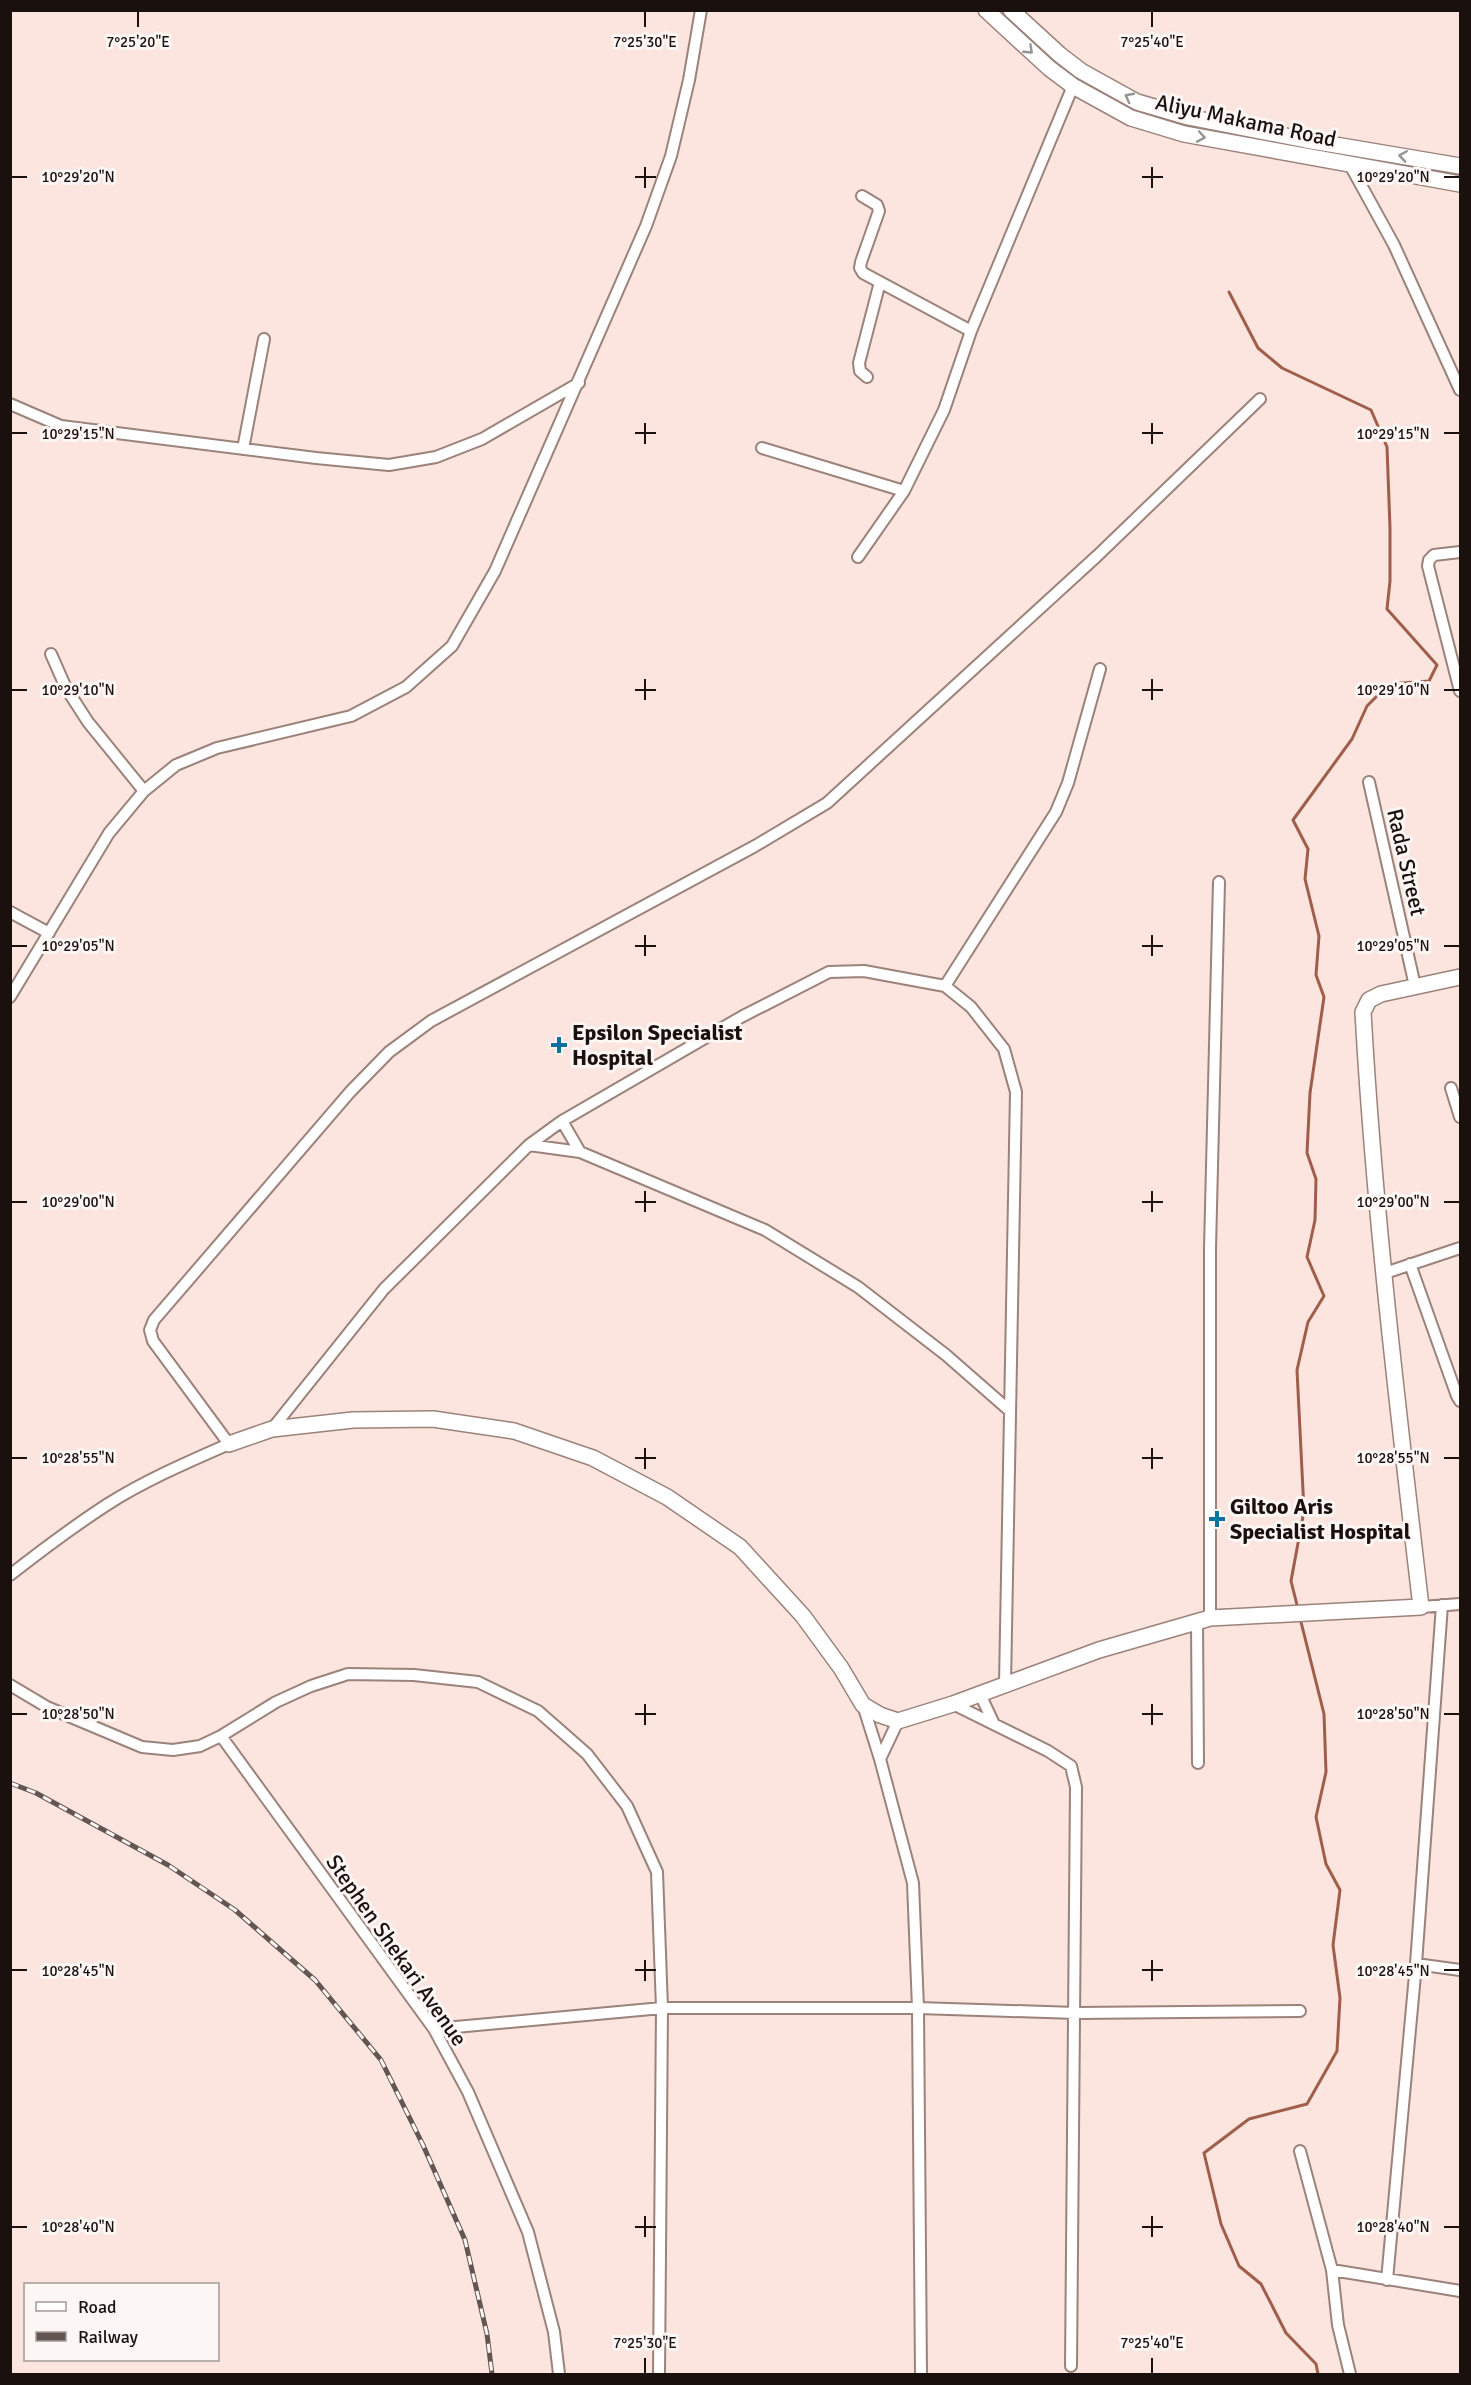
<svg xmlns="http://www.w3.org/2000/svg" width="1471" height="2385" font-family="Signika,sans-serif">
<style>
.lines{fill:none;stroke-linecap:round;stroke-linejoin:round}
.stream{stroke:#a05e4a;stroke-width:3}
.street-casing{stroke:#9b827a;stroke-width:14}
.secondary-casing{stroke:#9b827a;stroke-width:18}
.street{stroke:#fff;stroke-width:10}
.secondary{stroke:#fff;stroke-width:15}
.rail-casing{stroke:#635652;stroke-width:5}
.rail{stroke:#fcf6f4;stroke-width:3;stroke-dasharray:9;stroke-linecap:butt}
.oneway{stroke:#989493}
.ticks{fill:none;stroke:#1a110e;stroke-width:2}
.poi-dot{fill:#0c739f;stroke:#fcf6f4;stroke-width:2}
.labels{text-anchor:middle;stroke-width:6;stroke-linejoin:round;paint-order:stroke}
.street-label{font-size:22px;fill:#1a110e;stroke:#fcf6f4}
.poi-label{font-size:22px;font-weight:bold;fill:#1a110e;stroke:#fcf6f4;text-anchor:start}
.ticks-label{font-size:15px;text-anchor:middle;fill:#1a110e;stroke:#fcf6f4;stroke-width:6;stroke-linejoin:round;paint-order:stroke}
</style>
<rect width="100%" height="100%" fill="#fbe5de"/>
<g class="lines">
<!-- stream -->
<path class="stream" d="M1229,292l29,56 24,20 89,42 16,37 3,81v53l-3,28 50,56 -8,16 -40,3 -22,22 -15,33 -59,81 15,29 -3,30 14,57 -3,39 8,22 -14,96 -3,60 9,26 -1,41 -8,37 17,39 -16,26 -11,48 7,141 -13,70 7,28
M1300,1618l24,96 2,58 -10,45 10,47 14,26 -7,55 7,53 -3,53 -30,53 -58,15 -45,34 17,71 18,42 22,18 25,49 30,31 2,10"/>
<!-- street casing -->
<g class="street-casing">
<path id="street" d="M1350,165l44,80 66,145
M862,196l15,9 2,6 -18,51 -1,6 3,5 108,58
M867,377l-7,-6 -1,-8 21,-81
M10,404l51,22 255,32 73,7 47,-8 46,-18 97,-56
M762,448l142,43
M243,449l21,-110
M1460,552l-26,3 -5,5 -1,6 32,125
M858,557l46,-66 40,-81 27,-79 102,-245
M51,654l15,34 22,34 56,69
M1369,782l46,204
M10,912l39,21
M945,986l111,-174 12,-29 32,-114
M10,997l99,-164 35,-42 32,-26 41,-17 134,-32 55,-29 46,-41 43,-75 151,-345 25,-70 18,-76 12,-70
M1451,1088l9,29
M562,1121l18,31
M529,1145l51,7 185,78 93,57 88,68 64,56
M1410,1264l47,132 3,5
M1382,1274l78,-26
M272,1429l112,-140 145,-144 33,-24 181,-105 86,-44 35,-1 81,15 26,21 33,42 12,43 -11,592
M10,1575c32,-25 64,-49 98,-71 38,-24 80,-42 121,-60l-76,-103 -3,-11 4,-10 196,-228 39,-40 42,-31 324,-175 72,-43 270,-247 163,-157
M1421,1607l39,-3
M1210,1618v-370l9,-366
M1197,1622l1,141
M10,1685l37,22 95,40 31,3 27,-4 21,-10 55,-34 35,-16 37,-12 66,1 64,7 60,29 49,43 40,52 30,66 5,136 -3,366
M980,1694l14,30
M953,1704l95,47 23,15 5,21 -5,579
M863,1705l17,54 33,124 5,125 3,366
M221,1736l213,293 34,63 60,140 26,100 5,42
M880,1759l18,-38
M1416,1964l44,6
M434,2029l228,-21h256l158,5 224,-2
M1300,2151l32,119 6,55 12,49
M1332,2270l128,21
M1387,2280l29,-316 26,-359"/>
</g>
<!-- secondary casing -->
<g class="secondary-casing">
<path id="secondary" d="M986,10l63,58 24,18 58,32 53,16 276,50
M1011,10l48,44 22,17 56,31 51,15 118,23 154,26
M229,1444l43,-15 81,-9 80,-1 81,12 79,27 74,39 73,50 63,69 38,52 22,37 17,10 18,6 55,-17 146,-54 111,-32 211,-11c-23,-198 -47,-396 -58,-595l6,-12 12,-6 79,-17"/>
</g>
<!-- street -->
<use href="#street" class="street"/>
<!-- secondary -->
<use href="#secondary" class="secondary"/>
<!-- rail casing -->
<g class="rail-casing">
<path id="rail" d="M10,1783l26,10 132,72 67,45 80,70 66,80 42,85 42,95 22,94 5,40"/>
</g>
<!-- rail -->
<use href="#rail" class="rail"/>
</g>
<!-- one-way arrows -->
<defs><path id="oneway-chevron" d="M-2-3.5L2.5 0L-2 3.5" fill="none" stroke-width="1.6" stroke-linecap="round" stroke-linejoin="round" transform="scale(1.5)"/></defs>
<g class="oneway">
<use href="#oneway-chevron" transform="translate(1029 50) rotate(43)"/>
<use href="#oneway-chevron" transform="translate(1129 97) rotate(-152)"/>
<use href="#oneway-chevron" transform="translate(1201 137) rotate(10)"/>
<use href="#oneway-chevron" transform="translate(1403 156) rotate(-171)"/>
</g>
<!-- ticks -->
<path class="ticks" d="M138,12v15M645,12v15M1152,12v15M645,167v21M1152,167v21M12,177h15M635,177h21M1142,177h21M1444,177h15M645,423v21M1152,423v21M12,433h15M635,433h21M1142,433h21M1444,433h15M645,679v21M1152,679v21M12,690h15M635,690h21M1142,690h21M1444,690h15M645,935v21M1152,935v21M12,946h15M635,946h21M1142,946h21M1444,946h15M645,1191v21M1152,1191v21M12,1202h15M635,1202h21M1142,1202h21M1444,1202h15M645,1448v21M1152,1448v21M12,1458h15M635,1458h21M1142,1458h21M1444,1458h15M645,1704v21M1152,1704v21M12,1714h15M635,1714h21M1142,1714h21M1444,1714h15M645,1960v21M1152,1960v21M12,1970h15M635,1970h21M1142,1970h21M1444,1970h15M645,2216v21M1152,2216v21M12,2227h15M635,2227h21M1142,2227h21M1444,2227h15M645,2358v15M1152,2358v15"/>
<!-- markers -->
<g class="poi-dot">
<path d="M556 1036h6v6h6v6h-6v6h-6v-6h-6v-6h6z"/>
<path d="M1214 1510h6v6h6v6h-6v6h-6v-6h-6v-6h6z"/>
</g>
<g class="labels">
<!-- street labels -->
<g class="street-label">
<text transform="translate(1246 120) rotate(12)" y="8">Aliyu Makama Road</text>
<text transform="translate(1407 862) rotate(77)" y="8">Rada Street</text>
<text transform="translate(397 1950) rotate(55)" y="8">Stephen Shekari Avenue</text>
</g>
<!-- poi labels -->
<g class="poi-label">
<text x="572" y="1040">Epsilon Specialist<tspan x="572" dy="25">Hospital</tspan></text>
<text x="1230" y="1514">Giltoo Aris<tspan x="1230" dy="25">Specialist Hospital</tspan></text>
</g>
</g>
<g class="ticks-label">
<text x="138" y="47">7°25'20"E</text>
<text x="645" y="47">7°25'30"E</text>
<text x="1152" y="47">7°25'40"E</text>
<text x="78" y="182">10°29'20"N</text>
<text x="1393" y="182">10°29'20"N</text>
<text x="78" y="439">10°29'15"N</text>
<text x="1393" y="439">10°29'15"N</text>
<text x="78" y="695">10°29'10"N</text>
<text x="1393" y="695">10°29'10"N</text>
<text x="78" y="951">10°29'05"N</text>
<text x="1393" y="951">10°29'05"N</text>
<text x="78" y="1207">10°29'00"N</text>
<text x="1393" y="1207">10°29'00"N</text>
<text x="78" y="1463">10°28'55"N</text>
<text x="1393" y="1463">10°28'55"N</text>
<text x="78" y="1719">10°28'50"N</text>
<text x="1393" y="1719">10°28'50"N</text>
<text x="78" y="1976">10°28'45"N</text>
<text x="1393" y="1976">10°28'45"N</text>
<text x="78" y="2232">10°28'40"N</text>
<text x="1393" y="2232">10°28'40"N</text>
<text x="645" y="2348">7°25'30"E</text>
<text x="1152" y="2348">7°25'40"E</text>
</g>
<!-- border -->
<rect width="1471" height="2385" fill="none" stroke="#1a110e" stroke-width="24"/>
<!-- legend -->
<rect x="24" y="2283" width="195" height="78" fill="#fcf6f4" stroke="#a29a98" stroke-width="1.5"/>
<rect x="36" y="2302" width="30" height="9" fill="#ffffff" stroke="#a29a98" stroke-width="1.5"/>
<text x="78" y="2313" font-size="18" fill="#1a110e">Road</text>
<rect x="36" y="2332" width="30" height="9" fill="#635652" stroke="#a29a98" stroke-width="1.5"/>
<text x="78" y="2343" font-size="18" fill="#1a110e">Railway</text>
</svg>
